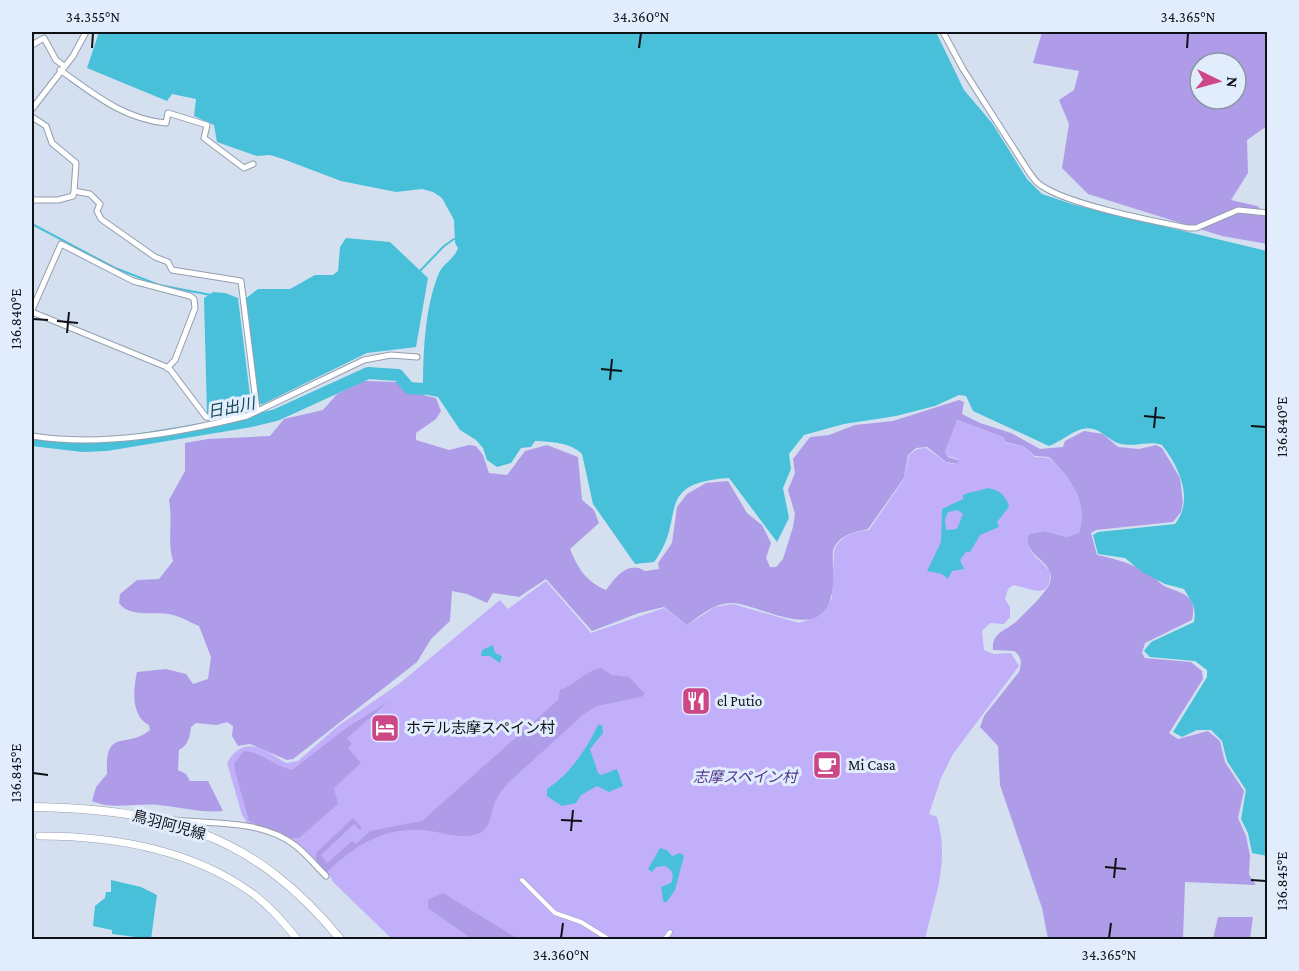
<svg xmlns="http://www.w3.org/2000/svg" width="1299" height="971" font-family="'Crimson Pro','Noto Sans JP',serif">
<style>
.green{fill:#c1affa}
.forest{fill:#af9ce9;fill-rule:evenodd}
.water{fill:#49c0d9;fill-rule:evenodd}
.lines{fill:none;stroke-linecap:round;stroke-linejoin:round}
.stream{stroke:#49c0d9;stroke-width:2}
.river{stroke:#49c0d9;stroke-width:12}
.pedestrian-casing{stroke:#949fae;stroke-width:5}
.minor-casing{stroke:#949fae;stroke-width:7}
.tertiary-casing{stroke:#949fae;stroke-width:8}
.secondary-casing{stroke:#949fae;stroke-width:9}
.pedestrian{stroke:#fff;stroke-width:4}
.minor{stroke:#fff;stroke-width:5}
.tertiary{stroke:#fff;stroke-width:7}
.secondary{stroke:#fff;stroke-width:8}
.ticks{fill:none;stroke:#0e1217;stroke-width:2}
.labels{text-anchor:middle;stroke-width:6;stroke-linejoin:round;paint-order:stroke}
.poi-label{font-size:15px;fill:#0e1217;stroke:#e1edfd;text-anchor:start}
.park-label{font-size:15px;font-style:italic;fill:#53368e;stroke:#e1edfd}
.street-label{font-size:15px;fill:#0e1217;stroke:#e1edfd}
.water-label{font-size:16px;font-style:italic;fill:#104550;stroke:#e1edfd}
.neatline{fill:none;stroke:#0e1217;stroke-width:2}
.ticks-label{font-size:15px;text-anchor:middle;fill:#0e1217}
</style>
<rect width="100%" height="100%" fill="#d4e0ef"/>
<!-- green -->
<path class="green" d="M956,420l47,17 2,6 18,3 12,11 14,1c21,21 40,42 30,75l-12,4 -23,-6 -15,3c-7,17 12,25 21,38 1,30 -20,16 -37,13l-5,4 -3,10 5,8v10l-6,7 -14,-1 -8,8 2,19 9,4 18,-1 8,13 -66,88 -12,24 -12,36 8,3c13,46 -2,78 -12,122h-533l-59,-57 -2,-5 -8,-5 -27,-30 -49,-19 -5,-8 -15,-52c17,-30 37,-13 59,0l12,-2 40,-35 62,-43 100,-83 8,9 38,-28 45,52 73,-25 23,17 28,-18 18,-3 66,19 22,-8 11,-17 2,-47c7,-17 19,-18 35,-21l35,-51 5,-24 8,-6 9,-1 21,15 11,1v-5l-10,-3 -3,-5z"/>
<!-- forest -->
<path class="forest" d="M1042,32h225v94l-20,14 1,33 -17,27 26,6 10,8v30l-45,-8 -134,-42 -26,-26 7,-44 -10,-24 15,-10 5,-19 -46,-8zM1200,63h36v36h-36z
M364,381l34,1 12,10 26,6 5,13 -5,8 -20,14v7l33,10 20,-5 7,1 7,9 6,18 18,2 18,-24 22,-6 31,12 4,43 12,10 5,13 -29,26c8,19 15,32 36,41 10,-13 22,-30 39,-19l14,-2 -1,-6 14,-20 5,-36 10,-13 19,-11 22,-2 19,32 15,12 9,18 -5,15 4,9h6l7,-8 10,-32 2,-13 -7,-24 7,-17 -2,-14 17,-22 19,-2 26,-10 38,-4 66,-21 5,2 -2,12 18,9 31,10 29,16 23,-2 2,-6 19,-10 19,3 15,13 21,2 17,-4 6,3 18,30 3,24 -2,10 -8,10 -77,8 -5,3 6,22c20,4 36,9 53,19 5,3 9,9 14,12 17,8 34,7 28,34l-47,23 -3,10 3,5 46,4 11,9 1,8 -34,54 9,6 30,-8 12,10 5,21 19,29 -6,27 8,18 4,19 -1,20 7,10 -71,-3 -2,57h-135l-6,-31 -42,-123 -2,-39 -18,-19 4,-11 35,-44c3,-10 3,-15 -5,-21l-21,-1c-2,-18 15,-20 25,-30 9,-9 25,-24 31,-35 11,-24 -30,-29 -20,-51l15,-3 23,6 12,-4c10,-33 -9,-54 -30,-76l-14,-1 -12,-10 -18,-4 -2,-5 -46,-17 -12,31 3,6 10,3v4l-12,-2 -19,-15 -11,1 -8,7 -4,23 -36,51c-15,4 -28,5 -35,21 -1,15 2,33 -2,47 -12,47 -71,7 -99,6 -18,0 -31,12 -45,22l-23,-18 -25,6 -47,18 -46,-52 -27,18 -26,-4 -6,10 -20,-9 -15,-3 -2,30 -19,18 -14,23 -124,97 -6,1 -37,-16 -12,2 -6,-10 1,-10 -6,-4 -10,3 -21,-2 -5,4c-1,10 -3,18 -12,23l-1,20 8,4 4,7h18l15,30c-23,2 -43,-4 -65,-6 -22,-2 -46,5 -66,-4l4,-14 11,-13c-2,-48 19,-24 43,-44l-1,-5c-18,-9 -16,-35 -12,-53l29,-3 20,5 7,10 15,-5 3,-22 -12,-31c-8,-3 -17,-9 -26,-11 -17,-5 -43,4 -54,-12l1,-9 17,-14 22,-1 14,-18c-6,-20 0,-40 -4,-61l16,-29v-28l23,-4 62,-3 14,-17 39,-9 14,-16z
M601,668l11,7 17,2 16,17 -4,3 -44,9 -13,8 -76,69c-5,6 -10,12 -13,19 -4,9 -4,23 -12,29 -17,11 -40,1 -59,-1 -40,-3 -69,15 -97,42l-11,-9v-10l37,-35 9,10 -2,2 -6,-6 -33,31 6,8 25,-22 4,3 14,-13 52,-10 136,-121 2,-10c15,-5 25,-19 41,-22z
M389,701l-42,37 5,6 -4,4 13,15 -27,25 4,16 -39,34h-12l-38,-17 -14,-50 -1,-8 10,-12c17,1 31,15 48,19l53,-41z
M443,893l75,46h-46l-44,-31v-8z
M1218,917h35l-3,22h-37z"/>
<!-- water -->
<path class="water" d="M99,32h837l28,58 28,33 35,56 15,15 33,11 192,46v605l-15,-3 -4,-20 -7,-14 5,-29 -19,-29 -5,-20 -11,-11h-14l-15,7 -9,-5 34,-55v-7l-12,-9 -45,-4 -6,-6 7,-9 43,-20c3,-14 -3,-21 -10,-33l-19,-5 -23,-12 -17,-14 -27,-4 -5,-19 5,-3 77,-8c19,-24 5,-56 -13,-79 -10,-5 -28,2 -41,-1 -14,-3 -21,-19 -39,-15 -11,3 -22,13 -33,17l-76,-35 -7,-15 -7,-1 -24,11 -39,10 -52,8 -40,11 -15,19 2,15 -8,19 6,30 -12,24 -48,-64c-78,5 -41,40 -75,84l-19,2 -42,-60 -11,-50c-12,-12 -31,-12 -47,-13l-4,6 -10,1 -10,15 -14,4 -10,-7 -4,-12 -7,-8 -16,-10 -22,-33 -15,-3c0,-38 1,-85 16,-121 4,-10 15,-13 19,-25l-3,-5 -1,-23 -12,-22 -9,-6 -11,-3 -26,3 -55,-11 -58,-22 -13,-4 -13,1 -40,-14 -3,-17 -20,-9 2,-17 -24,-5 -5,7 -80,-33z
M346,238l44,4 38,36 -12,69 -49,6 -104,51h-5l-13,-105 13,-10h32l25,-14h18l5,-4 2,-24z
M213,292l12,1 13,5 13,106 -4,5 -40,5 -3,-116z
M987,488c11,1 20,8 22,19l-12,15 2,5 -19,8 -10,17h-4l-6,8 4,9 -12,2 -4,8 -6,-5 -15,-3 14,-29 1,-33 21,-10v-4c8,-4 15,-3 24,-7zM957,510l6,4 -6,15 -11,1 -1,-10 3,-8z
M493,645l2,8 7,3 -2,7 -10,-7h-9l1,-6z
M598,725h4l1,8 -13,16 8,24 3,2 16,-6 6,17 -14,6 -12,-6 -16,9 -5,8 -14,3 -15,-10v-7c23,-15 39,-39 51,-64z
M660,848l7,2 5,6 8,-3 4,3 -9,34 -9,13 -3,-2 -2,-14 10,-4c4,-8 1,-14 -7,-17l-8,1 -4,5 -4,-3z
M111,880l30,7 16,8 -6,44 -39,-5v-4l-19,-4 2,-20 10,-8 1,-6h5z"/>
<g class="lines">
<!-- stream -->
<path class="stream" d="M32,224l83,44 44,17 52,10
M419,272l25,-26 10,-7"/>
<!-- river -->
<path class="river" d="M32,440l51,6 23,-1 145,-24 25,-6 92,-42 30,2 11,13 14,1"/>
<!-- pedestrian casing -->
<g class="pedestrian-casing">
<path id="pedestrian" d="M522,880l33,33 26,9 29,18
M664,940l6,-8"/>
</g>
<!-- minor casing -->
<g class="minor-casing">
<path id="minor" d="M943,32l20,37 64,100c5,7 8,13 15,17 28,19 111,35 146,42h8l42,-18 30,3
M32,45l12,-7 12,22 8,6
M60,70c34,24 63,49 106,53l2,-10 39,12 -3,13 40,30 9,-4
M32,109l41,-53 13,-24
M32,117l14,9 6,17 24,20 -2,28
M32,200h26l15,-4 1,-5 16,3 10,10 -3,7 4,8 54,38 13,5 4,8 69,11 16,129
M32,310l29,-66 72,37 57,15 4,3 1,9 -20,52 -8,8
M32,312l137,56 37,49 7,1 30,-5
M32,436c71,11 146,-3 215,-20l117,-56 27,-5 26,2
M165,819c43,6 96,-1 131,27 11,9 20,20 30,30"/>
</g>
<!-- tertiary casing -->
<g class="tertiary-casing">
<path id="tertiary" d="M39,836c73,0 150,13 210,55 19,13 35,32 49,49"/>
</g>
<!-- secondary casing -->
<g class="secondary-casing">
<path id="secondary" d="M32,807c133,2 222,26 309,133"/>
</g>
<!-- pedestrian -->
<use href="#pedestrian" class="pedestrian"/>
<!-- minor -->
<use href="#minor" class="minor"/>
<!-- tertiary -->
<use href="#tertiary" class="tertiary"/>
<!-- secondary -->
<use href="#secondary" class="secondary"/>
</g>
<!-- ticks -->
<path class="ticks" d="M92,48l1,-15M639,48l2,-15M1187,48l1,-15M33,319l15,1M57,321l21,2M67,333l2,-21M601,369l21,2M610,380l2,-21M1144,416l21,2M1251,426l15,1M1154,428l2,-21M33,773l15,2M561,820l21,1M571,831l2,-21M1105,867l21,2M1114,878l2,-20M1251,880l15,1M561,938l2,-15M1109,938l2,-15"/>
<!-- icons -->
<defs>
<g id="restaurant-square" transform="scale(1.5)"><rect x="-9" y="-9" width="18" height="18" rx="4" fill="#cd4685" stroke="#e1edfd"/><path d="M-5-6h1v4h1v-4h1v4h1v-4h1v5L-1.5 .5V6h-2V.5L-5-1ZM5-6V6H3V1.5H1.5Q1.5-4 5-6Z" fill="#fff"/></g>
<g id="hotel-square" transform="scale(1.5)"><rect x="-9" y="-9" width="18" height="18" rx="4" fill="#cd4685" stroke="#e1edfd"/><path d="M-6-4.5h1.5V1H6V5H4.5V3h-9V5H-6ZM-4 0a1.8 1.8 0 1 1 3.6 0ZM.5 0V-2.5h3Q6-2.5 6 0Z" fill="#fff"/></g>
<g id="cafe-square" transform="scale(1.5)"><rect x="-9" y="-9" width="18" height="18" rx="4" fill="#cd4685" stroke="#e1edfd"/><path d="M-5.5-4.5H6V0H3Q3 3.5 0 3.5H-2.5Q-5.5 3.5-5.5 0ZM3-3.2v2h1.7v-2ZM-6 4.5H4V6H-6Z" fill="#fff"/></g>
</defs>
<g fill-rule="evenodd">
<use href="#restaurant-square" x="696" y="701"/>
<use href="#hotel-square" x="385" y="728"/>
<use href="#cafe-square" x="827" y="765"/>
</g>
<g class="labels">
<!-- poi labels -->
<g class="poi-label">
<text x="717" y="706">el Putio</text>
<text x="406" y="733">ホテル志摩スペイン村</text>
<text x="848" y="770">Mi Casa</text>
</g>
<!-- park labels -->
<g class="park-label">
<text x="745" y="782">志摩スペイン村</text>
</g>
<!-- street labels -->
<g class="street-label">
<text transform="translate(169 825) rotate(15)" y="5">鳥羽阿児線</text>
</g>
<!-- water labels -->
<g class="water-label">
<text transform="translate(231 407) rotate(-11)" y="6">日出川</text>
</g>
</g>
<!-- border -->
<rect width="1299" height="971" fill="none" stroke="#e1edfd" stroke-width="66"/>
<!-- north arrow -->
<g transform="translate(1218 81) rotate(95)"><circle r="28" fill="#e1edfd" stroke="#8d95a1" stroke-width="1.5"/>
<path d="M0-4.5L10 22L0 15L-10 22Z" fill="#cd4685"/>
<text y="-9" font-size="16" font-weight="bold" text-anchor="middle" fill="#0e1217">N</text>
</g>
<rect x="33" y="33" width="1233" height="905" class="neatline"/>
<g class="ticks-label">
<text x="93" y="22">34.355°N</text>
<text x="641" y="22">34.360°N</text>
<text x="1188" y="22">34.365°N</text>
<text transform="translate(16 319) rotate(-90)" y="5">136.840°E</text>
<text transform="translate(1282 427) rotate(-90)" y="5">136.840°E</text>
<text transform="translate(16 773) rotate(-90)" y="5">136.845°E</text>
<text transform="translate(1282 881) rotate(-90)" y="5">136.845°E</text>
<text x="561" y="960">34.360°N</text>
<text x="1109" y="960">34.365°N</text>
</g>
</svg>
